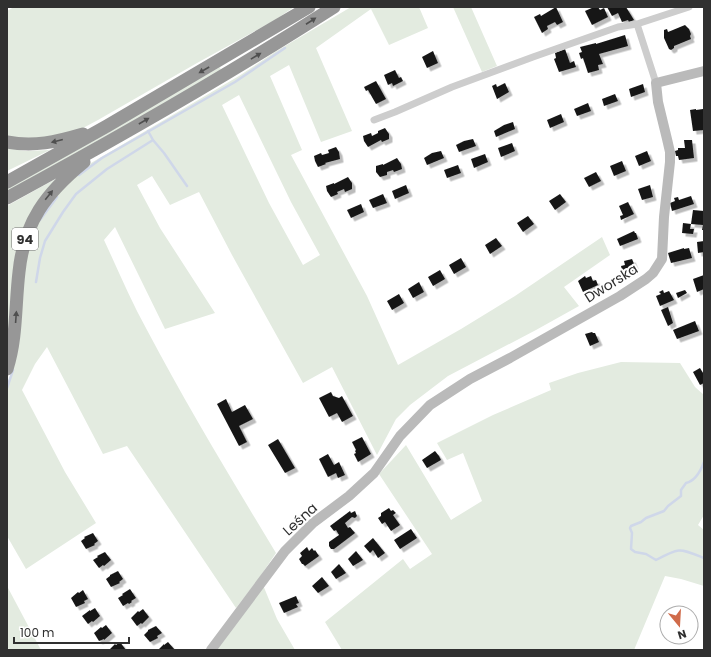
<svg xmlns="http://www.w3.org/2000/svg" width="711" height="657" font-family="Poppins,sans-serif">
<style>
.green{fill:#e3ebe0;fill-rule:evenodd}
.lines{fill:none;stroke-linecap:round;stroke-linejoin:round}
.stream{stroke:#cfd7e9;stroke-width:2.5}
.building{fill:#171717;filter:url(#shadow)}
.street{stroke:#cdcdcd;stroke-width:7}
.secondary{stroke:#bababa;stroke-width:10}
.highway{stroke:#979797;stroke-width:13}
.oneway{fill:#4f4f4f}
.labels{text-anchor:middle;stroke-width:4;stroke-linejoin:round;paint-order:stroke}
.shield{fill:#fff;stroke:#6e6e6e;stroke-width:1}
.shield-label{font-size:13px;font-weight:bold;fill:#303030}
.street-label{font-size:14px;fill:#303030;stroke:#fff}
</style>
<defs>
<filter id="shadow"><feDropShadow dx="3.5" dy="3.5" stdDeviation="0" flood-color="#0004"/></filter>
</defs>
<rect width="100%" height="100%" fill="#fff"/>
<!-- green -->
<path class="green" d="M14,7h280l-19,13 -78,43 -99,57 -15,8 -31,11 -45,-2v-126z
M351,7h68l9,21 -39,17 -18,-36 -55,39 36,83 -31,11 -32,-77 -19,11 32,74 -11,5 76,141 31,69 63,-36 54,-33 87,-59 8,18 -46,32 15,19 -43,24 -88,46 -38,29 -14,14 -19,36 -45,-88 -29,16 -71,-128 -33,-63 -29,13 -18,-29 -15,9 23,43 55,85 -50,16 -50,-102 -11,13c14,30 27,61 43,90 40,76 85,150 129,223l-19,28 -21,27 -109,-162 -24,8 -56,-107 -12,17 -13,26 43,82 31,51 -70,46 -19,-33v-151l7,-21 11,-103 16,-47 34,-39 16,-12 148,-87 36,-24zM239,95l52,107 29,53 -17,10 -34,-62 -47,-98z
M453,7h18l26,59 -15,6z
M220,67l1,4 -214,122v-5z
M7,148l19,3 24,-1 -43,21z
M59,177l-26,35 -26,140v-146z
M621,362l59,1 15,24 9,8v120l-6,10 6,5v56l-23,-7 -16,-3 -31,74h-292l-17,-28 78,-63 7,10 22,-15 -53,-80 27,-29 45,75 31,-19 -19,-48 -16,7 -10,-17 56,-28 58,-25 -2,-7 29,-10z
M263,585l14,34 18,31h-79z
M7,586l34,64h1h-33l-2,-4z"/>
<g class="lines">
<!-- stream -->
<path class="stream" d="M153,140l11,13 23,33
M79,175l23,-17 133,-76 50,-34
M40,220l17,-23
M36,282l4,-24 5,-17 18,-29 13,-18 31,-25 46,-29 -5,-9
M7,388l6,-18
M704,462c-3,8 -9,19 -18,21l-5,7v6l-13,10 -4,5 -18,7 -5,4 -10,4 -1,2 2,5 -1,16 4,3 11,2 10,6c24,-13 23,-12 48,-2"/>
</g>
<!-- building -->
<path class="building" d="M556,7l7,15 -6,3 -2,-3 -8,4 1,3 -6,4 -8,-16 6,-3 1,2z
M594,7h4l2,3 4,-2 4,9 -16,8 -7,-14z
M607,7h19l8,13 -5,2 -1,-2 -6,2 -4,-9 -6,3z
M685,25l4,4 2,5 -1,2 1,3 -17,7v2l-3,2 -2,-1 -5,-11v-8l3,-1 1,3z
M625,35l3,11 -29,8 4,10 -5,1 1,5 -11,3 -5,-15 -2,1 -2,-6 3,-1 -2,-5 16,-4v1z
M565,49l5,14 4,-2 2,6 -17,5 -5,-13 2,-1 -1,-5z
M433,51l5,12 -11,5 -5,-11z
M395,70l4,8 2,-1 2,4 -10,5 -1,-3 -4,2 -4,-10z
M376,81l10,18 -10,5 -8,-14 -2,1 -2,-4z
M505,83l4,9 -12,7 -5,-13 4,-2 1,3z
M643,84l2,8 -14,5 -2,-8z
M615,94l3,7 -14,5 -2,-7z
M588,103l3,8 -14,5 -3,-7z
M696,109v1l7,-1 1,21 -11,1 -3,-21z
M561,114l3,8 -14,6 -3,-8z
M513,122l2,7 -19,8 -2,-6 10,-6z
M385,128l4,6v5l-7,3 -1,-2 -13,7 -4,-6 -1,-5 8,-3 1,3 6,-3v-2z
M473,139l3,7 -17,6 -3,-7 8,-4z
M684,140h8l2,18 -15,2 -1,-4h-2l-1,-5 3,-1v-2h7z
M512,143l3,8 -14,6 -3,-9z
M336,147l3,5 1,7 -15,4 1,1 -8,3 -3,-6 -1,-5 7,-3 1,2 7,-2 -1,-3z
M441,151l3,7 -17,7 -3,-7 8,-5z
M647,151l4,10 -12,5 -4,-10z
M485,154l3,8 -14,6 -3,-9z
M397,158l4,6 1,5 -8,3 -1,-2 -6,2v3l-7,2 -4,-5v-6l7,-2v1z
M622,161l4,10 -12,5 -4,-10z
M458,165l3,8 -14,5 -3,-8z
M596,172l5,9 -12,6 -5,-9z
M348,177l4,6v6l-7,3 -1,-3 -7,3 1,2 -7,3 -4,-6 -1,-5 8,-3v1z
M406,185l3,8 -14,6 -3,-8z
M650,185l3,12 -11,3 -4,-11z
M383,194l4,9 -14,5 -4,-8z
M560,194l6,8 -11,8 -6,-9z
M691,196l3,8 -22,7 -2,-8 5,-2 -1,-3 4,-1 1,3z
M628,202l6,12 -13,6 -1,-4 3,-1 -4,-9z
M361,204l3,8 -13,6 -4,-8z
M693,210l11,1v19h-2l1,-5 -12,-1 -1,5h4l-1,5 -11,-1 1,-10 8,1z
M528,216l6,8 -11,8 -6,-9z
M634,231l1,2h1l2,6 -18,7 -3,-7z
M496,238l6,8 -12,8 -5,-9z
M704,241v11l-6,1 -1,-11z
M684,248v1l5,-1 3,10 -21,5 -3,-10z
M461,258l5,9 -12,7 -5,-9z
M632,259l3,7h-1l1,4 -12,4 -2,-8 4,-1 -1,-4z
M440,270l5,9 -12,7 -5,-9z
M704,275v14l-7,3 -4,-13z
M585,276l1,2 5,-2 2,5 3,-1 2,5 -15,7 -5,-11z
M419,282l5,10 -11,6 -5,-9z
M663,290l1,3 5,-2 5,9 -14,6 -4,-10 5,-2 -2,-2z
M685,290l2,3 -9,5 -2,-5z
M399,294l5,9 -12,7 -5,-9z
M668,307l5,16 -5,3 -7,-16z
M695,321l4,10 -22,8 -4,-9z
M592,332l1,1h2l4,9 -9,4 -5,-12z
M700,368l3,5 1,-1v11l-4,2 -7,-13z
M331,392l2,4 6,2 3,-2 11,20 -11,6 -5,-9 -8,4 -10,-19z
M226,399l6,13 13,-7 8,14 -14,7 8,16 -8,4 -22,-42z
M362,437l9,17 -13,8 -4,-8 2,-1 -1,-2 1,-1 -4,-8z
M278,439l17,29 -10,5 -17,-28z
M435,451l4,5 2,4 -14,8 -5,-8z
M328,454l6,11 5,-3 6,13 -7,3 -2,-5 -8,4 -9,-18z
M389,508l2,3 2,-1 3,3 -3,2 7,10 -9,6 -6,-9 -3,2 -4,-6 3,-2v-3z
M350,511l1,2 4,-2 2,5 -2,2 -3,-1 -7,6 3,5 2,-1 5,6 -21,16h-3l-2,-3v-4l10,-7 -3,-5 -2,1 -4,-5z
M411,529l6,9 -17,11 -6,-9z
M93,533l5,8 -4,3 1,1 -9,4 -5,-8 4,-3 -1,-1z
M373,538l12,15 -7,5 -5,-8 -3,3 -6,-7z
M307,547l2,4 3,-3 2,3 1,-1 4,6 -14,10 -2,-2h-1l-3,-5 3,-3 -2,-3z
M356,551l7,9 -10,6 -5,-7z
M105,552l6,8 -7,6 -1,-1 -4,3 -6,-8 5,-3 -1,-1z
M339,564l7,9 -10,6 -5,-7z
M118,571l5,8 -4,3 1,1 -9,4 -5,-8 4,-3v-1z
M322,577l7,9 -11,7 -6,-7z
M130,589l6,9 -5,3 1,1 -3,2 -1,-1 -5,3 -5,-8 5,-3 -1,-1z
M83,590l5,9 -4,2 1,2 -9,4 -5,-9 7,-6 1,1z
M296,596l3,7 -3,1 2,3 -14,6 -5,-10z
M95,608l5,8 -7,6 -1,-1 -4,3 -6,-8 8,-6v1z
M143,609l6,8 -7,7 -1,-1 -4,3 -6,-8 7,-7 1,1z
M106,625l6,8 -8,7v-1l-5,2 -5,-8 7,-6 1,1z
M156,626l6,7 -5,3 1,2 -8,4 -6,-7 4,-4v-1z
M120,642l6,8h-17l6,-6 1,1z
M168,642l7,8h-17l6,-6v1z"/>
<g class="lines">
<!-- street -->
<path class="street" d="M637,24l19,59
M374,120l21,-8 57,-25 81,-30 85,-30 19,-3 52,-17"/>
<!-- secondary -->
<path class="secondary" d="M211,650l74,-99 28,-28 36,-27 25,-23 26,-37 30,-31 40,-26 40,-21 110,-62 26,-17 7,-6 9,-14 2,-42 6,-55v-10l-3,-13 -9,-37 -2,-19 48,-12"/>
<!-- highway -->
<path class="highway" d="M7,142c27,5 49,0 76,-8
M7,182l100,-56 202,-119
M7,198c111,-60 221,-123 327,-191
M7,369c10,-31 8,-64 12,-97 5,-50 27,-79 65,-110"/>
</g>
<!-- one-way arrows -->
<defs><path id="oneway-solid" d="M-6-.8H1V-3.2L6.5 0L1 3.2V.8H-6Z"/></defs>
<g class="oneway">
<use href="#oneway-solid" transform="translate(311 21) rotate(-33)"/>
<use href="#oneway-solid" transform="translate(256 56) rotate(-31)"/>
<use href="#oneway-solid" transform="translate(204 70) rotate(150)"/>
<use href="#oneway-solid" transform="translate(144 121) rotate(-30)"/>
<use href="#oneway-solid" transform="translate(57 141) rotate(166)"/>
<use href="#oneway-solid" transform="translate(49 195) rotate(-51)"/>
<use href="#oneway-solid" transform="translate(16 317) rotate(-86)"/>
</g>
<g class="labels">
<!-- shield labels -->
<rect class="shield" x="12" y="228" width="26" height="22" rx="3"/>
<g class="shield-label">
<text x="25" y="244">94</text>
</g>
<!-- street labels -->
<g class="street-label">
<text transform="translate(611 283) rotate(-32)" y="5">Dworska</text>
<text transform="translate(300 519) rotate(-42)" y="5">Leśna</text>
</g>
</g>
<!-- border -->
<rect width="711" height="657" fill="none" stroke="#303030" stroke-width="16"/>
<!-- north arrow -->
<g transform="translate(679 625) rotate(162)"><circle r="19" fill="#ffffff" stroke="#acacac"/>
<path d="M0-3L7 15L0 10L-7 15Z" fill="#d06b4a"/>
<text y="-6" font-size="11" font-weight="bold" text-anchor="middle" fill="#303030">N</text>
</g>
<!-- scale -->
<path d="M14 637v6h115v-6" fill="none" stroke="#303030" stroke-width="2"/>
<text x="20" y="637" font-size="12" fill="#303030" stroke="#ffffff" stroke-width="3" paint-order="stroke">100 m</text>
</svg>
